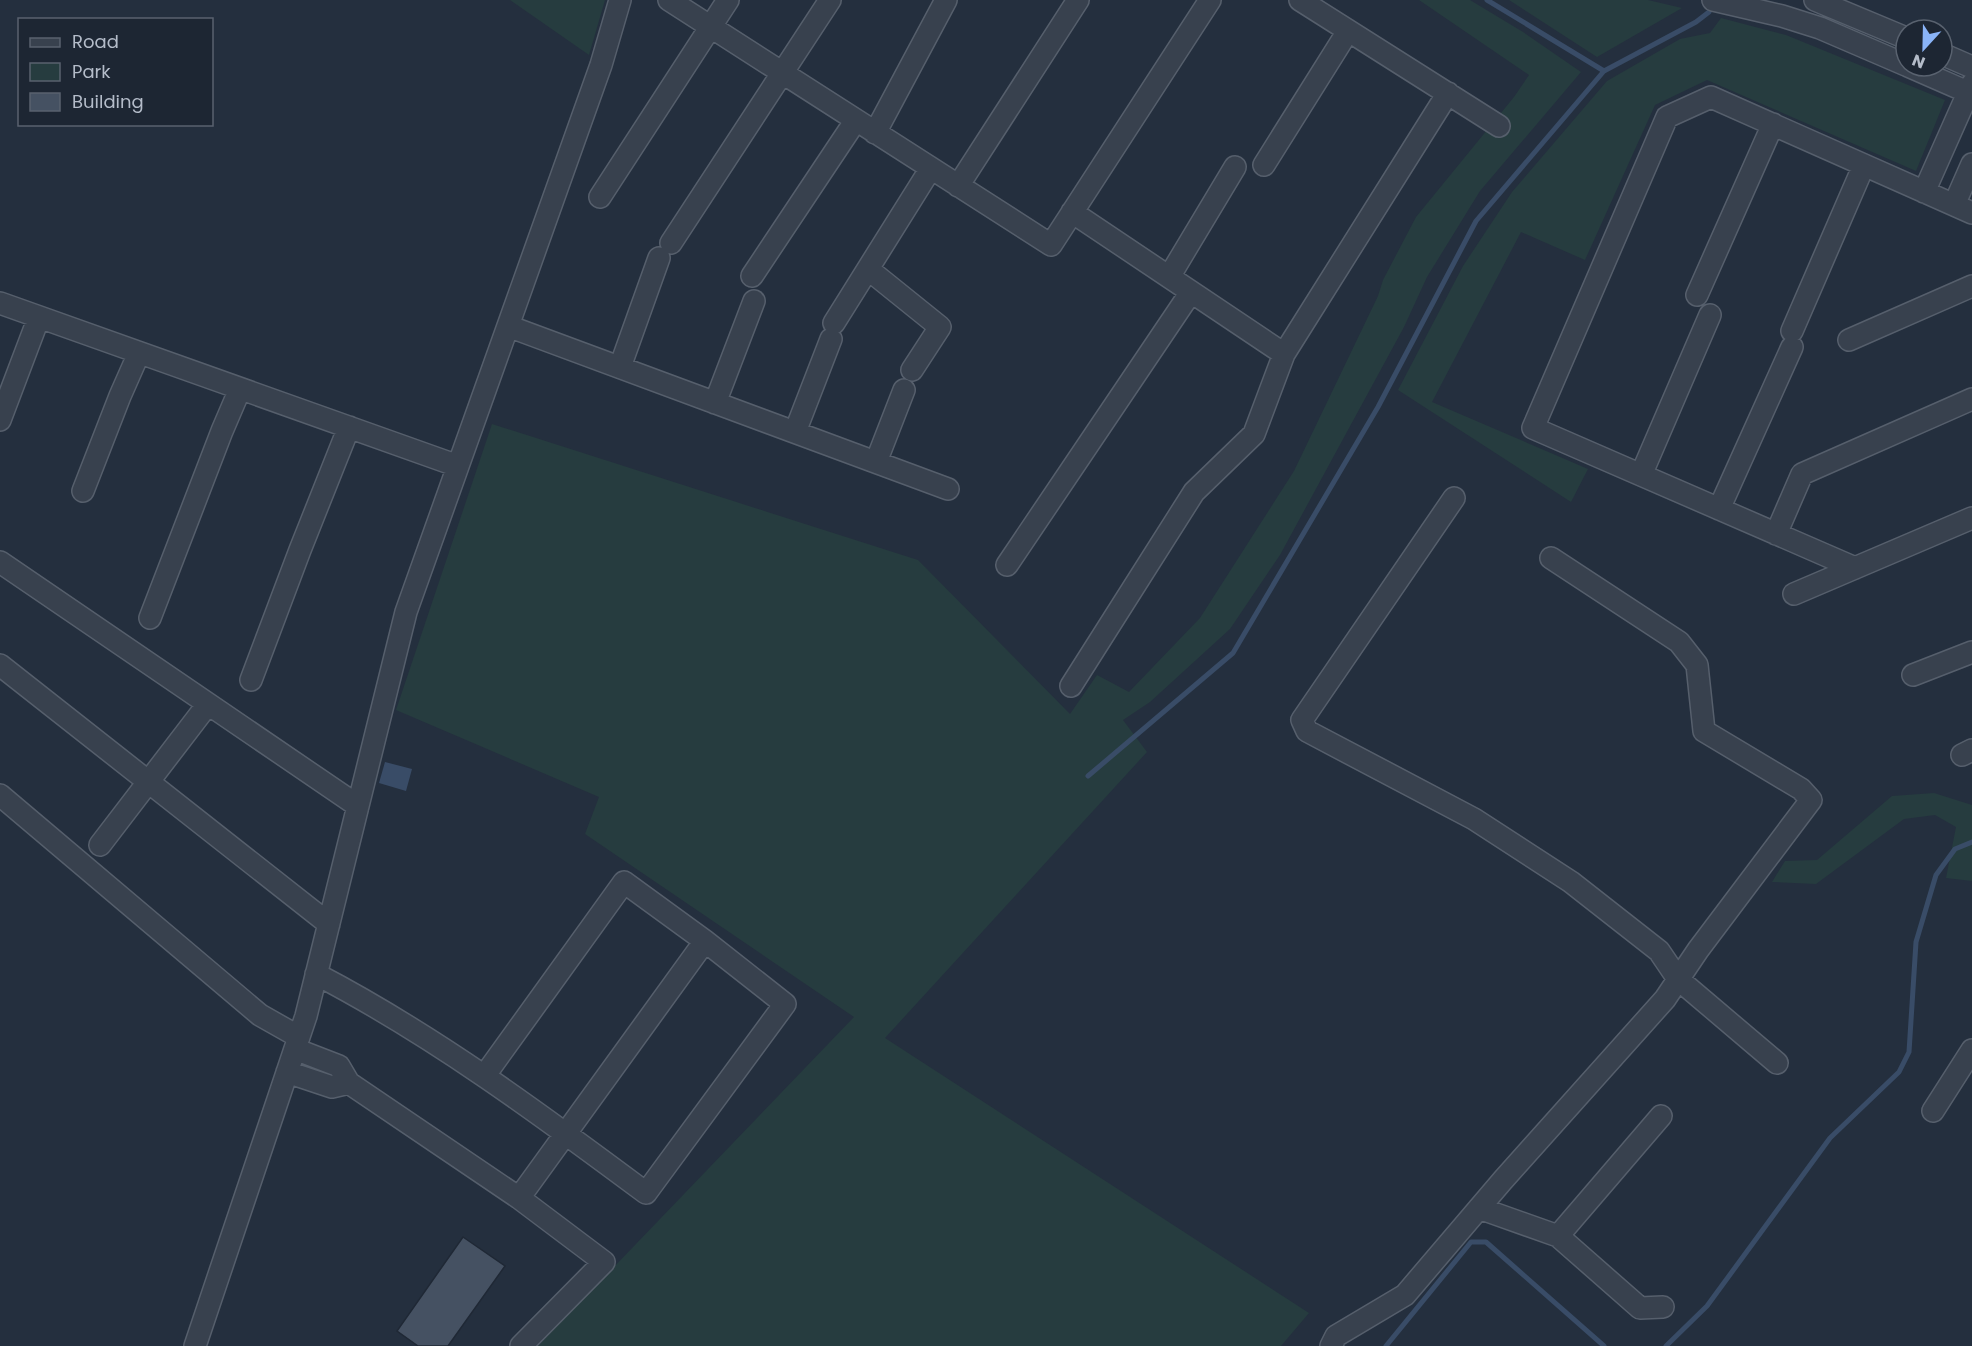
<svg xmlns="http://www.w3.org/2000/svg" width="1972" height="1346" font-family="Poppins,sans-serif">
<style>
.green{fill:#263c3f}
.water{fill:#394c67}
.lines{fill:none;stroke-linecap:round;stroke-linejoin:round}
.stream{stroke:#394c67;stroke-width:5}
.building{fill:#455162;stroke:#1f2835;stroke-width:1.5}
.minor-casing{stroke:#565f6c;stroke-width:24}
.minor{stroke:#38414e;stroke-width:21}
</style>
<rect width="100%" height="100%" fill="#242f3e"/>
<!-- green -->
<path class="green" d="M510,0h95l-16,55z
M1419,0h51l53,32 58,40 -101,119 -53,86 -23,50 -124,228 -50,74 -80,73 -27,18 24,32 -262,286 424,275 -28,33h-743l316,-329 -269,-183 14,-37 -203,-87 96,-286 426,136 152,154 27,-39 32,17 71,-74 94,-147 84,-175 5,-16 33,-63 98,-120 15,-22z
M1509,0h139l34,8 -85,49z
M1721,18l65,17 159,65 -29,71 -209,-91 -52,25 -70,155 -64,-28 -89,170 156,67 -17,33 -173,-112 65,-124 49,-74 95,-111 73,-42 30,-6z
M1934,793l38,12v76l-26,-3 10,-51 -21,-12 -31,4 -88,65 -44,-2 13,-21 32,-1 75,-64z"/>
<!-- water -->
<path class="water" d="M385,762l27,7 -6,22 -27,-8z"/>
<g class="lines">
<!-- stream -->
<path class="stream" d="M1487,0l117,71 92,-49 13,-10
M1088,776l145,-123 145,-246 98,-186 128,-150
M1386,1346l85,-104h15l118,104
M1666,1346l41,-40 123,-168 69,-66 10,-20 7,-110 20,-67 19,-26 17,-7"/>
</g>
<!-- building -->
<path class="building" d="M463,1237l42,29 -57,80h-30l-21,-15z"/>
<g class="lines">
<!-- minor casing -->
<g class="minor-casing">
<path id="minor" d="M669,0l382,245 159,-245
M1300,0l199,126
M1713,0l69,16 38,12 86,37
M1815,0l91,38
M1942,54l30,13
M1908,66l64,28
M875,133l71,-133
M1264,165l84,-134
M958,186l120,-186
M1924,192l48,-108
M600,197l128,-197
M1954,205l18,-41
M1072,212l212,142
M671,243l159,-243
M868,269l72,58 -28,43
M752,276l104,-156
M1169,277l66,-110
M1697,295l76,-171
M0,303l458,163
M834,323l97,-155
M508,326l440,163
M1792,331l72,-166
M1849,340l123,-54
M620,367l39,-109
M715,403l39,-102
M0,420l39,-103
M795,432l36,-93
M876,462l28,-72
M1641,475l69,-160
M83,491l37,-95 19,-43
M1454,498l-152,222 5,11 167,88 97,63 88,69 19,28 99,84
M1719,509l73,-162
M1776,534l26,-60 170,-75
M0,562l358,244
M1007,565l184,-273
M1855,568l-322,-140 134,-311 44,-20 261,116
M1794,594l178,-76
M150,618l72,-187 18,-42
M0,665l329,259
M1913,675l59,-23
M251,680l49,-130 49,-123
M1071,686l123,-194 60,-58 30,-80 164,-261
M1962,755l10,-5
M0,795l260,220 39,22
M100,845l108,-141
M316,974c117,61 224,140 330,219l139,-189 -80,-63 -186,257
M295,1049l44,17 10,17 170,115 85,64 -83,84
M287,1072l45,15 17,-4
M485,1075l139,-193 81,59
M1933,1111l39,-61
M1479,1208l79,28 82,72 23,-1
M1558,1236l103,-120
M195,1346l111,-330 100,-404 195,-547 19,-65
M1331,1346l5,-10 69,-41 98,-115 162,-181 33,-49 113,-150 -10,-11 -97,-58 -7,-66 -18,-23 -128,-84"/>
</g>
<!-- minor -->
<use href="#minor" class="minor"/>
</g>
<!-- legend -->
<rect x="18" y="18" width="195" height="108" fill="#1d2633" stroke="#59626f" stroke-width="1.5"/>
<rect x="30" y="38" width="30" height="9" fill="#38414e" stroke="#59626f" stroke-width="1.5"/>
<text x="72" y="48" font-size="18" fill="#b4bcc9">Road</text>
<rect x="30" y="63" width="30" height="18" fill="#263c3f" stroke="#59626f" stroke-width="1.5"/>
<text x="72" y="78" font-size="18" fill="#b4bcc9">Park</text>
<rect x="30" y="93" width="30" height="18" fill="#455162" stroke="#59626f" stroke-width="1.5"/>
<text x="72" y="108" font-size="18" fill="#b4bcc9">Building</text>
<!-- north arrow -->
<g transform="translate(1924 48) rotate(202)"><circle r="28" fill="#1d2633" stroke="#59626f" stroke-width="1.5"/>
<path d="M0-4.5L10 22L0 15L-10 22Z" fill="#8ab4f8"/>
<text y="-9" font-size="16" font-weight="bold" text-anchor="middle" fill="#b4bcc9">N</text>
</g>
</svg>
